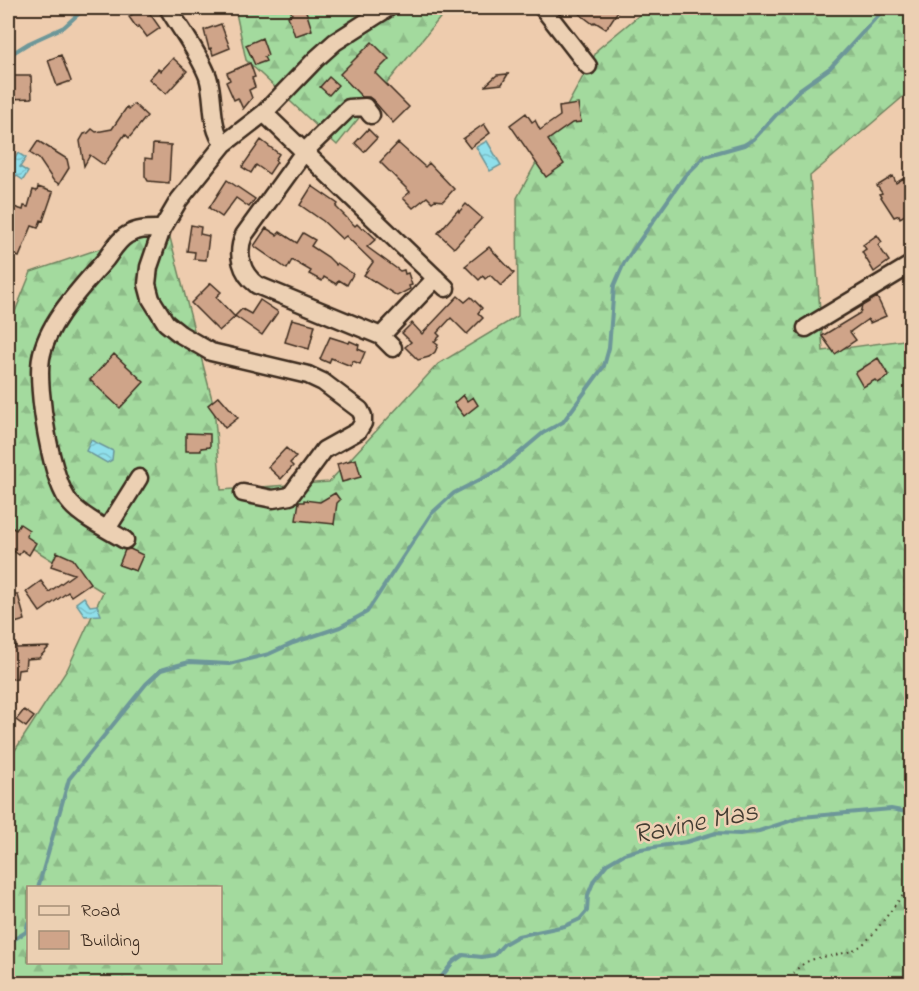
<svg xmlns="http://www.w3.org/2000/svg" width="919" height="991" font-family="'Indie Flower',sans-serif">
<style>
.forest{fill:url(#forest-firs);stroke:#6f825e;stroke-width:1.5;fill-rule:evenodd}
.water{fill:url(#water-waves);stroke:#6d9799;stroke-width:1.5}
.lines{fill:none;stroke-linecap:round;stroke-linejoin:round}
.stream{stroke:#6d9799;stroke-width:4}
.building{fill:#cfa489;stroke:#3b2a1e;stroke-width:1.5}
.minor-casing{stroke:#3b2a1e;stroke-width:21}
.path{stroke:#3b2a1e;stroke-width:2;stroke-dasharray:1.5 4.5;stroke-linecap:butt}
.minor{stroke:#ecd0b3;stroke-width:16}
.labels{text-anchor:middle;stroke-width:5;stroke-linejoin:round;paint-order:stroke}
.water-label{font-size:28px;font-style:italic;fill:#433c32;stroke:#ecd0b3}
</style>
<defs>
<pattern id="forest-firs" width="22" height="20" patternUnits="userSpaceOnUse" patternTransform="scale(1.5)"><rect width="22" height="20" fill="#a3da9e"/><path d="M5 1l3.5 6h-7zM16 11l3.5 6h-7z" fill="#8dbb88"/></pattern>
<pattern id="water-waves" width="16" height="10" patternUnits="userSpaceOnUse" patternTransform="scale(1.5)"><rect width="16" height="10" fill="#8fdfeb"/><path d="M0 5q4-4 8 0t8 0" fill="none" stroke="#7cc0c9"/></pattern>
</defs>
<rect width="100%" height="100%" fill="#eeccae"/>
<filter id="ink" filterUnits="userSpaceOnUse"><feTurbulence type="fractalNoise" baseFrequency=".0167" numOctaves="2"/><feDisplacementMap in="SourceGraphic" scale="12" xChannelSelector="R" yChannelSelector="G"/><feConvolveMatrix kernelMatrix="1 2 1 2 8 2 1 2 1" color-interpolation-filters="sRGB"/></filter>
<g filter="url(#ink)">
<!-- forest -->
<path class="forest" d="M235,8h213l-111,137 -91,-85z
M648,8h263v82l-101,86 13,175 88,-12v644l-903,1v-223l59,-91 36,-78 -95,-59v-204l23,-57 136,-46 47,181 7,83 108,-8 109,-118 80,-48 -1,-118 81,-149zM28,888h192v74h-192z"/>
<!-- water -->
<path class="water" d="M487,141l14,24 -11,6 -14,-24z
M18,153l8,5 -6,9 8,5 -5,8 -15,-10z
M91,440l22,11 -1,9 -5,3 -21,-12z
M84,597l6,9 7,-1 4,10 -16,1 -9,-13z"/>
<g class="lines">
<!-- stream -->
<path class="stream" d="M8,56l21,-13 35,-16 21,-19
M38,888l31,-109 77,-95 15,-14 28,-8 40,2 40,-10 24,-11 47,-16 27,-15 64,-98 23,-21 45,-23 44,-37 20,-11 41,-56 5,-18 5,-62 10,-23 60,-86 21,-21 39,-11 10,-6 45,-49 31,-22 55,-60
M8,943l18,-11 2,-9
M436,984l17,-22 10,-7 19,2 12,-2 10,-11 14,-8 47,-10 15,-7 7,-8 1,-16 6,-15 13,-16 17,-10 17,-5 45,-7 30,-9 24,1 19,-3 43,-14 89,-8 21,4"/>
</g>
<!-- building -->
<path class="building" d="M141,8h5l14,20 -13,9 -8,-11 -2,2 -8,-11z
M289,8h16l7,22 -17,6 -7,-20 4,-2z
M572,8h48l-14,21 -11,-7 -2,2z
M221,24l9,24 -17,7 -2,-7 -2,1 -5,-19z
M262,38l6,17 -4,2 2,4 -11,4 -9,-20z
M372,42l17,17 -14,14 34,34 -16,16 -20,-23 -4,-3h-7l-22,-23z
M61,55l10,26 -14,5 -9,-26z
M173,58l14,13 -21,23 -17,-15 9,-10 3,2z
M250,63l5,14 -3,1 3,9 -6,3 3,8 -9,11 -5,-11 -4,2 -8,-18 4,-2 -3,-7z
M508,74l-6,10 -17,2 12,-11z
M10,76h21l1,22 -22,1z
M329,77l9,8 -9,10 -9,-8z
M134,104l13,12 -18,22 -4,-4 -21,31 -14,-10 -6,11 -4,-25 4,-7 4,-1 4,-4 4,3 16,-3 15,-22 2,2z
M578,104l3,18 -9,1 -24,17 16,24 -18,13 -36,-52 16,-12 6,9 3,-2 5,10 20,-14 -1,-9z
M484,124l6,9 -20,15 -7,-9z
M368,129l9,9 -13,14 -9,-9z
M261,140l18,14 -4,6 2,2 -8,12 -13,-9 -5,8 -9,-6z
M38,141l29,18 2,9 -10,16 -6,-4 -14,-21 -9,-6z
M398,143l27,24 4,-4 25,26 -11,12 -8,-1 -3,2 -5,-5 -14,11 -10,-10 7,-6 -30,-30z
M153,144l18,1 -2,38 -21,-2 -3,-5v-18l7,1z
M893,176l3,7 8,-5 8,13v35l-7,-11 -5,3 -1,-3 -5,2 -15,-23 3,-1 -5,-7z
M227,180l28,19 -6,8 -13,-9 -14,19 -13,-9z
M312,186l26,18 -2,3 19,19 2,-2 5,5 2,-1 12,11 -9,8 33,24 4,-1 1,4 3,-1 4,12 -3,1 1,3 -13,7 -33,-21 9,-13 -27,-26 -4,3 -19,-18 -23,-16z
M38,187l15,5 -10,29 -2,-1 -3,8 -6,-2 -13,31 -11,-4v-48l15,5 1,-4 4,1 5,-17 4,1z
M466,204l16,14 -28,30 -16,-15 20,-23 1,2z
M191,225l10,2 -1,7 9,2 -3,24 -12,-1 1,-7 -8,-1z
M266,228l11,7 3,-3 17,11 6,-10 12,7 -4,6 17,11 8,8 1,-2 16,11 -6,11 -8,-5 -3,4 -12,-7 -2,4 -13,-7 2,-3 -19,-11 -5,9 -33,-23z
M877,235l5,7 -4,3 11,16 -15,11 -12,-20 4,-3 -3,-4z
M489,247l25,26 -13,13 -11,-11 -5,4 -2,-3 -4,4 -14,-14z
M211,283l10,9 -5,5 19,20 -16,14 -28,-28z
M458,296l7,6 6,-5 11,11 -4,5 5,5 -16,16 -16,-16 -14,15 3,3 -6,6 4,3 -3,7 -6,5 -11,3 -13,-13 6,-5 -9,-9 10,-10 10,11z
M877,297l9,19 -16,7 -2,-4 -18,13 6,8 -21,14 -13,-18 38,-23 2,-7z
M260,300l18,12 -16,23 -27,-19 7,-7 9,5z
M292,319l23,6 -6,24 -24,-7z
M330,337l19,6 1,-2 9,4 -1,4 7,3 -5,12 -7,-3 -2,5 -20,-8 -2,5 -9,-4z
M114,354l30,28 -24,26 -30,-28z
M878,358l11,18 -11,7 -3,-3 -12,7 -8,-14z
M463,395l4,6 6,-4 5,8 -14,11 -10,-13z
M219,396l19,22 -13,10 -17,-23z
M186,433l24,1v13l-9,1v3h-15z
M286,448l10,9 -6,6 3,3 -12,13 -13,-12z
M356,459l5,18 -19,5 -5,-18z
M335,493l5,7 -3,3 -3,21 -38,-4 3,-18h5v-2l16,2z
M20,524l9,6 -3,6 10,7 -7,12 -7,-5 -3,5 -11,-8v-22l8,5z
M130,549l13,6 -7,16 -17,-6 6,-15z
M57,552l16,7 17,24 -19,13 -3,-4 -28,20 -14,-20 15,-11 8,11 25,-18 -23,-8z
M8,595h10l7,25 -17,5z
M16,645v3l33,-1 -10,11 -13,1 -1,10 -7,1 -1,8 -5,1 -4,-3v-27z
M24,710l10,7 -8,10 -10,-7z"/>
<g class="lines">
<!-- minor casing -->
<g class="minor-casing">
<path id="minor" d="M168,8c13,22 31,45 40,69 7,22 1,49 16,67
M543,8l45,58
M264,113l182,175
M371,115l-6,-8 -16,1 -45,44 -60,83c-8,19 -3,38 13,50l124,51 12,12
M806,328l106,-64
M381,336l55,-58
M243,493l30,6 17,-3 34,-46 34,-19 5,-8v-7l-3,-6 -37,-28 -15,-7 -97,-23 -31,-18 -14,-11 -15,-24 -4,-15 2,-17 13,-38 17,-29 45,-56 40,-31 52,-54 19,-17 53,-34
M107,529l32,-51
M125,540c-15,-9 -43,-23 -54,-36 -20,-21 -35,-117 -30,-146 6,-36 42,-72 65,-99 6,-8 12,-19 21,-24 11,-7 23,-6 35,-6"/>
</g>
<!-- path -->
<path class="path" d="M912,573l-7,5v25l7,4
M788,984c14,-36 46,-22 71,-37 16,-10 36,-46 53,-61"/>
<!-- minor -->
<use href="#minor" class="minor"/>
</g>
</g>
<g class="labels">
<!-- water labels -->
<g class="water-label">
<text transform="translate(695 821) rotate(-11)" y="10">Ravine Mas</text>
</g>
</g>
<!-- margin -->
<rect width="919" height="991" fill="none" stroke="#ecd0b3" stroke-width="30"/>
<rect x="15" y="15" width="889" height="961" fill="none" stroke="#3b2a1e" stroke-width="2" filter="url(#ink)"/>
<!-- legend -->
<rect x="27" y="886" width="195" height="78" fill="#ecd0b3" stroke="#a58e77" stroke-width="1.5"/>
<rect x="39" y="906" width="30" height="9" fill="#ecd0b3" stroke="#a58e77" stroke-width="1.5"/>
<text x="81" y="916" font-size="18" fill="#3b2a1e">Road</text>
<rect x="39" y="931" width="30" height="18" fill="#cfa489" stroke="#a58e77" stroke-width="1.5"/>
<text x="81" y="946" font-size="18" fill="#3b2a1e">Building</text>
</svg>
